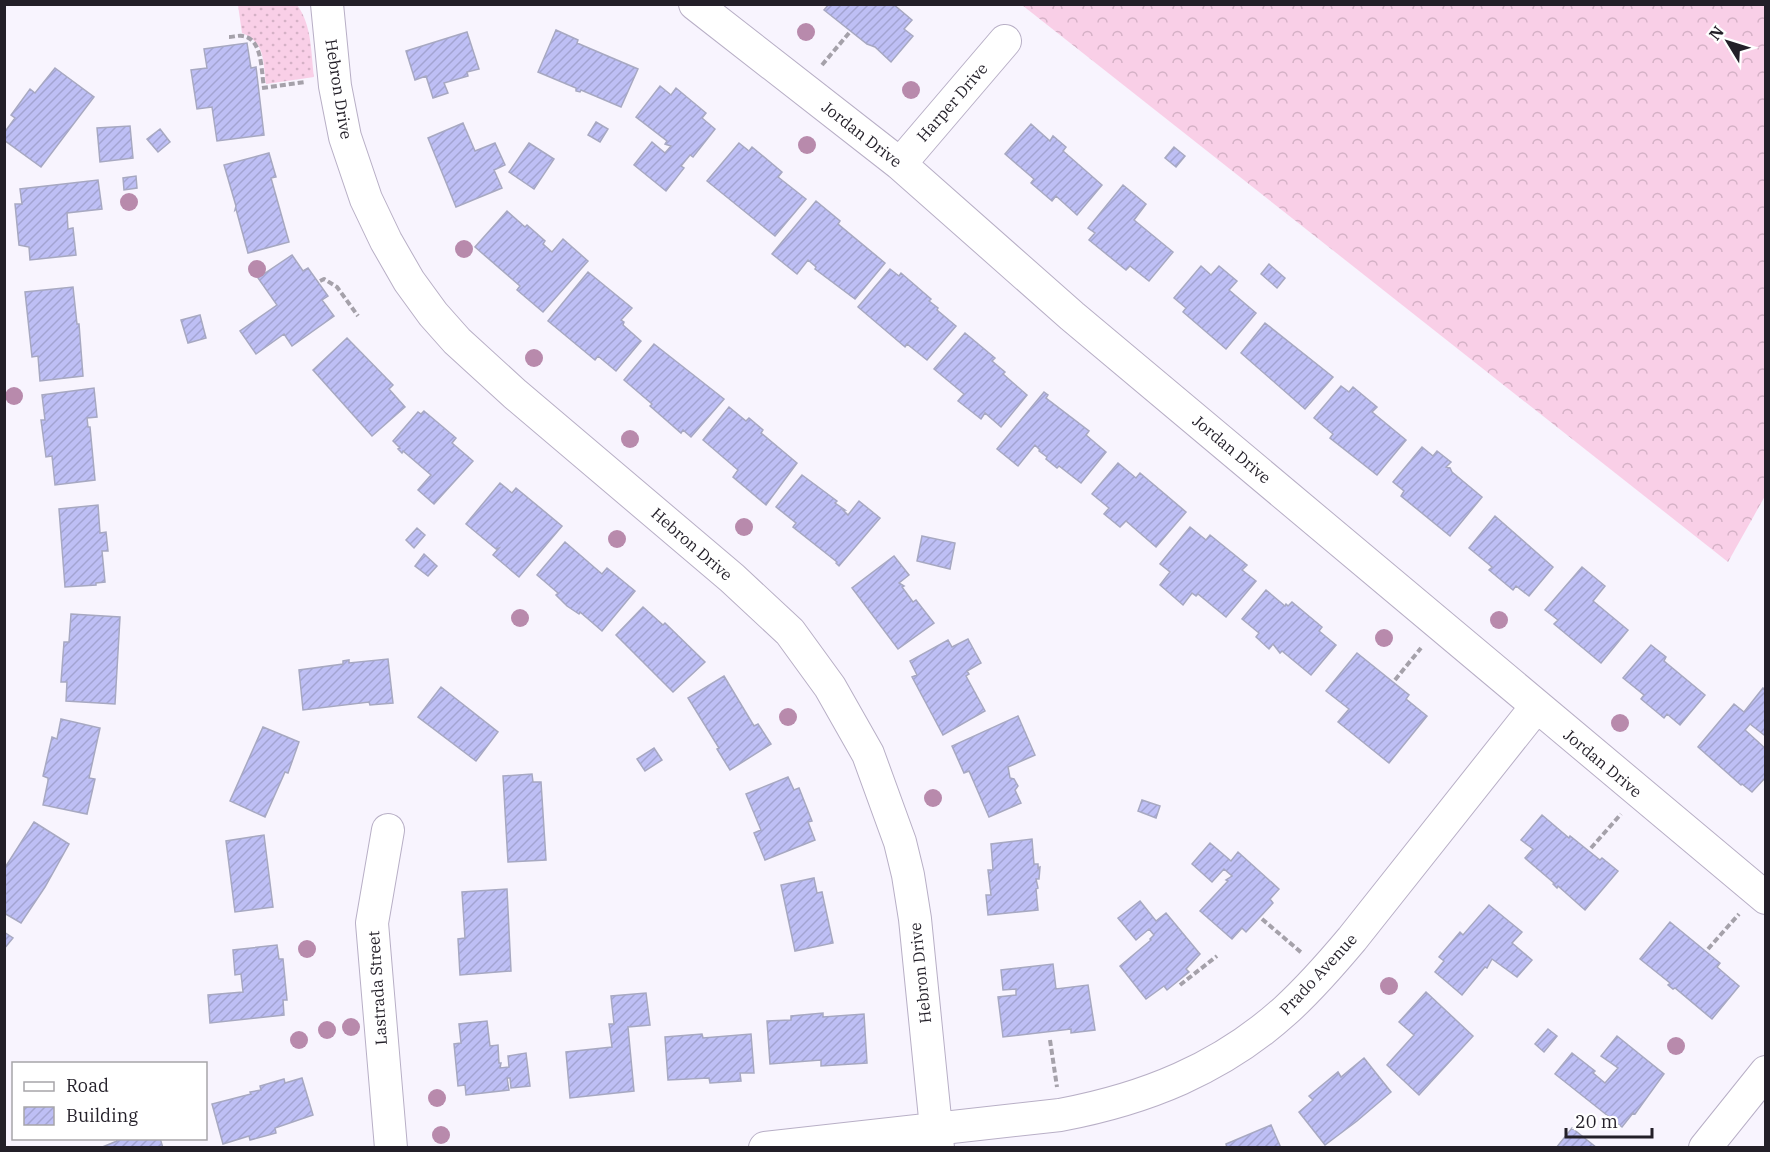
<svg xmlns="http://www.w3.org/2000/svg" width="1770" height="1152" font-family="'IBM Plex Serif',serif">
<style>
.grass{fill:url(#grass-dots)}
.forest{fill:url(#forest-crowns)}
.building{fill:url(#building-hatch);stroke:#a7a8c1;stroke-width:1.5}
.lines{fill:none;stroke-linecap:round;stroke-linejoin:round}
.street-casing{stroke:#b8afc6;stroke-width:34}
.path{stroke:#a5a1aa;stroke-width:4;stroke-dasharray:6 3;stroke-linecap:butt}
.street{stroke:#fff;stroke-width:32}
.tree{fill:#b88aac}
.labels{text-anchor:middle;stroke-width:6;stroke-linejoin:round;paint-order:stroke}
.street-label{font-size:16px;fill:#231f28;stroke:#fff}
</style>
<defs>
<pattern id="grass-dots" width="8" height="8" patternUnits="userSpaceOnUse" patternTransform="scale(1.5)"><rect width="8" height="8" fill="#f9cfe7"/><path d="M2 2h.1M6 6h.1" fill="none" stroke="#d5b1c6" stroke-width="1.8" stroke-linecap="round"/></pattern>
<pattern id="forest-crowns" width="20" height="18" patternUnits="userSpaceOnUse" patternTransform="scale(1.5)"><rect width="20" height="18" fill="#f9cfe7"/><path d="M2 6a3 3 0 1 1 6 0M12 15a3 3 0 1 1 6 0" fill="none" stroke="#d5b1c6"/></pattern>
<pattern id="building-hatch" width="6" height="6" patternUnits="userSpaceOnUse" patternTransform="scale(1.5)"><rect width="6" height="6" fill="#bebff5"/><path d="M-1 1l2-2M0 6l6-6M5 7l2-2" fill="none" stroke="#a3a4d2"/></pattern>
</defs>
<rect width="100%" height="100%" fill="#f8f4fe"/>
<!-- grass -->
<path class="grass" d="M238,5h59c15,20 14,48 17,72l-48,7c-3,-22 0,-41 -24,-51z"/>
<!-- forest -->
<path class="forest" d="M1022,5h743v491l-37,66z"/>
<!-- building -->
<path class="building" d="M829,4h64l19,16 -8,9 9,7 -22,26 -16,-15 -8,-3 -43,-34z
M556,30l22,10 -1,3 61,26 -17,38 -40,-17 -1,2 -4,-1v-3l-38,-16z
M467,32l12,37 -12,3 1,4 -24,7 4,10 -15,5 -7,-22 -11,4 -9,-29z
M247,43l4,25 5,-1 8,68 -47,6 -5,-34 -15,2 -6,-39 16,-2 -3,-19z
M55,68l39,29 -53,70 -37,-27v-7l11,-15 -4,-3 19,-26 5,4z
M660,86l11,9 5,-7 30,25 -4,5 13,11 -22,28 -3,-2 -9,11 3,2 -18,23 -32,-26 18,-23 13,11 6,-7 -6,-2 2,-3 -31,-24z
M596,122l12,7 -8,13 -12,-7z
M463,123l12,28 20,-8 10,22 -11,5 8,18 -46,19 -28,-69z
M1031,124l19,17 3,-5 13,11 -3,4 39,34 -25,30 -21,-19 -4,5 -21,-18 3,-4 -29,-25z
M130,126l3,32 -33,4 -3,-34z
M160,129l10,13 -12,10 -11,-13z
M529,143l25,16 -20,30 -25,-17z
M739,143l10,8 3,-4 30,25 -4,5 28,22 -31,37 -68,-55z
M1174,147l11,9 -9,11 -11,-9z
M269,153l7,24 -5,1 18,64 -41,11 -12,-44 -1,1 1,-4 -12,-41z
M136,176l1,12 -13,2 -1,-12z
M98,180l4,29 -35,4 1,16 5,-1 3,27 -46,5 -1,-13 -10,-2 -4,-41h7l-2,-15z
M1123,185l23,19 -12,16 39,32 -24,29 -19,-15 -4,4 -37,-30 6,-7 -7,-5z
M816,201l24,20 -2,3 47,39 -30,36 -40,-30 1,-2 -8,-7 -11,14 -25,-20z
M507,211l18,16 2,-2 18,16 -2,3 9,8 11,-13 25,22 -45,51 -26,-22 3,-4 -45,-39z
M292,255l11,16 5,-3 20,28 -6,4 12,16 -42,30 -8,-12 -28,20 -16,-23 37,-26 -19,-27z
M1269,264l16,14 -8,10 -16,-14z
M1201,266l10,9 8,-9 18,15 -8,9 27,23 -30,36 -43,-37 3,-4 -12,-10z
M890,269l9,7 2,-3 30,26 -2,2 9,7 -1,2 19,16 -29,34 -20,-16 -2,3 -47,-40z
M588,272l44,36 -11,12 3,2 -1,3 18,16 -25,30 -18,-15 -3,4 -47,-39z
M73,287l4,37h2l4,52 -43,5 -2,-25 -6,1 -7,-65z
M200,315l6,23 -18,5 -7,-23z
M1265,323l68,54 -28,32 -64,-56z
M965,333l30,25 -3,3 13,11 -2,2 24,21 -26,32 -16,-14 -4,6 -23,-18 6,-7 -30,-25z
M347,338l46,47 -4,4 16,18 -33,29 -59,-66z
M654,344l70,55 -33,38 -8,-7 -2,3 -31,-27 2,-2 -28,-24z
M1341,386l8,6 4,-5 24,20 -5,5 34,28 -29,35 -47,-37 3,-4 -19,-16z
M94,388l3,29 -10,1 1,9h2l5,53 -40,5 -3,-29 -6,1 -5,-37h4l-3,-25z
M1044,392l4,3 -2,3 43,33 -3,4 20,17 -25,31 -22,-17 -2,2 -11,-9 1,-2 -8,-6 1,-1 -5,-5 -17,21 -21,-17z
M729,407l17,14 3,-3 14,12 -2,3 36,30 -31,42 -33,-28 5,-7 -35,-30z
M424,411l32,27 -4,5 21,18 -39,43 -16,-14 13,-15 -28,-24 -1,2 -4,-4 2,-1 -7,-7 25,-29 3,2z
M1422,447l11,9 4,-5 14,11 -5,5 4,1 2,4 30,25 -32,39 -49,-40 3,-5 -11,-9z
M1118,463l18,15 4,-5 46,39 -30,35 -30,-26 -6,6 -16,-13 5,-6 -17,-14z
M802,475l35,26 -2,2 10,7h-2l5,5 11,-14 21,17 -41,48 -3,-3 1,-1 -44,-35 3,-4 -20,-16z
M500,483l12,10 4,-5 46,38 -43,51 -26,-22 6,-7 -3,1 -30,-25z
M98,505l2,28 6,-1 2,19h-6l3,31 -9,1v2l-31,2 -6,-78z
M1495,516l58,51 -24,29 -13,-10 -3,4 -24,-20 3,-3 -23,-19z
M1190,527l16,13 4,-5 37,30 -5,5 14,11 -30,36 -28,-23 -2,2 -4,-3 -9,12 -23,-20 10,-13 -10,-8z
M417,528l8,7 -11,13 -8,-8z
M922,536l33,7 -5,26 -33,-8z
M565,542l37,32 5,-6 28,23 -33,40 -22,-19 -1,2 -12,-8 -11,-11 2,-2 -21,-18z
M424,554l13,12 -9,10 -13,-10z
M894,556l15,19 -10,8 5,3 -2,1 11,15 3,-2 18,23 -36,26 -46,-61z
M1582,567l23,19 -12,15 35,29 -27,33 -47,-39 4,-4 -13,-10z
M1266,590l19,16 1,-2 2,2 4,-4 30,25 -3,4 17,14 -25,30 -29,-24 -2,2 -7,-9 -4,5 -13,-12 3,-4 -17,-14z
M643,607l20,18 2,-2 40,39 -32,30 -57,-57z
M71,614l49,3 -5,87 -49,-3 1,-19h-6l3,-40h5z
M968,639l13,24 -14,8 2,3 -3,2 19,35 -42,24 -31,-58 5,-2 -7,-14 38,-21 4,7z
M1651,645l15,12 -2,4 41,34 -25,30 -13,-11 -3,4 -23,-19 3,-4 -21,-17z
M1357,653l52,42 -3,4 21,17 -38,47 -51,-41 11,-13 -23,-18z
M388,659l5,44 -23,2 -1,-3 -66,8 -4,-40 44,-6v-3l6,-1v3z
M724,676l30,50 4,-2 13,20 -41,26 -13,-21 2,-1 -31,-50z
M441,687l57,45 -22,29 -58,-44z
M1763,688l3,3v41l-2,3 -14,-11 -5,6 21,19v28l-14,15 -10,-8 -1,1 -43,-38 36,-43 10,8z
M1018,716l17,39 -27,12 2,11 4,1 4,7 -3,4 6,13 -32,14 -20,-46 -5,2 -12,-27z
M61,719l39,9 -11,50 6,1 -8,35 -44,-9 5,-24v-3l-5,-2 9,-39 5,2z
M263,727l36,15 -11,31 -3,-1 -20,45 -35,-16z
M654,748l8,12 -17,11 -8,-12z
M532,774l1,8h8l5,78 -38,2 -5,-86z
M788,777l6,13 5,-2 13,33 -4,1 7,18 -50,20 -11,-27 7,-3 -15,-36z
M1142,800l18,6 -4,12 -18,-7z
M1542,815l27,23 1,-2 30,24 2,-2 16,13 -33,39 -27,-24 -1,2 -4,-4 1,-1 -29,-25 8,-9 -12,-9z
M34,822l35,22 -24,43 -24,36 -17,-10v-44z
M264,835l9,72 -38,5 -9,-71z
M1032,839l2,25h4v4l2,-1 -1,12h-3l2,9 -2,1 2,21 -50,5 -2,-20h5l-3,-25h5l-2,-26z
M1210,843l21,18 7,-9 41,37 -9,10 3,4 -27,29 -4,-4 -10,11 -32,-28 28,-30 -2,-1 6,-4 -8,-7 -12,13 -20,-18z
M814,878l3,15 5,-1 11,51 -38,8 -14,-66z
M507,889l4,82 -51,4 -2,-36 7,-1 -3,-46z
M1140,901l16,20 10,-8 34,41 -14,15 3,3 -22,18 -3,-4 -18,13 -26,-33 31,-26 -1,-1 4,-4 -5,-6 -13,11 -18,-22z
M1489,905l33,27 -10,11 20,17 -15,17 -25,-18 -5,9 -2,-1 -23,28 -27,-23 9,-11 -5,-4 21,-25 3,3z
M1670,922l50,41 -3,4 22,19 -27,33 -37,-31 -2,1 -5,-4 2,-2 -30,-24z
M4,932l9,6 -9,11z
M277,945l2,14h4l4,41h-4l1,15 -74,8 -2,-28 35,-3 -2,-18 -6,1 -2,-25z
M1053,964l3,25 32,-4 7,45 -24,3v-4l-68,8 -5,-40 18,-2v-6l-13,1 -2,-20z
M1426,992l47,44 -54,59 -32,-30 27,-30 -15,-13z
M646,993l4,32 -22,2 6,64 -64,7 -4,-46 46,-5 -3,-23h5l-3,-28z
M823,1013v4l41,-3 3,49 -46,3v-6l-51,4 -3,-43 24,-1v-4z
M487,1021l3,25 8,-1 1,18h2l-1,5 9,-1 -1,-11 18,-3 4,33 -19,2 -1,-10h-3l2,12 -43,5 -1,-10 -7,1 -4,-42 7,-1 -2,-19z
M1548,1029l9,7 -13,16 -9,-8z
M702,1034l1,4 48,-4 3,39h-14l1,8 -31,2 -1,-5 -41,2 -3,-43z
M1617,1036l47,38 -29,40 -2,-1 -11,14 -67,-53 17,-21 23,18 -2,2 12,10 13,-15 -17,-12z
M1364,1058l27,34 -34,29 -32,24 -26,-33 14,-12 -4,-4 29,-24 3,5z
M302,1078l11,37 -38,13 1,5 -26,7 -1,-4 -26,8 -11,-40 39,-10 -1,-2 11,-2 -1,-4 24,-7 1,4z
M1271,1125l10,23h-54l-1,-4z
M1572,1128l25,20h-41z
M116,1138h44l3,10h-63l17,-7z"/>
<g class="lines">
<!-- street casing -->
<g class="street-casing">
<path id="street" d="M327,4l8,82 10,51 21,62 20,42 23,40 24,33 24,27 58,53 217,184 58,54 40,55 38,67 32,88 8,33 7,44 23,229
M695,4l205,160 172,152 694,582
M900,164l105,-123
M388,830l-16,93 19,225
M765,1148l295,-33c85,-16 161,-46 226,-105 24,-22 45,-46 66,-71l184,-232
M1705,1148l61,-76"/>
</g>
<!-- path -->
<path class="path" d="M229,37c4,0 10,-2 14,-1 20,3 18,36 21,51
M822,65l27,-32
M262,88l43,-6
M320,281l4,-2 13,8 21,29
M1395,680l26,-32
M1591,848l30,-34
M1262,919l41,35
M1708,949l31,-35
M1180,985l37,-29
M1050,1040l7,47"/>
<!-- street -->
<use href="#street" class="street"/>
</g>
<!-- trees -->
<g class="tree">
<circle cx="806" cy="32" r="9"/>
<circle cx="911" cy="90" r="9"/>
<circle cx="807" cy="145" r="9"/>
<circle cx="129" cy="202" r="9"/>
<circle cx="464" cy="249" r="9"/>
<circle cx="257" cy="269" r="9"/>
<circle cx="534" cy="358" r="9"/>
<circle cx="14" cy="396" r="9"/>
<circle cx="630" cy="439" r="9"/>
<circle cx="744" cy="527" r="9"/>
<circle cx="617" cy="539" r="9"/>
<circle cx="520" cy="618" r="9"/>
<circle cx="1499" cy="620" r="9"/>
<circle cx="1384" cy="638" r="9"/>
<circle cx="788" cy="717" r="9"/>
<circle cx="1620" cy="723" r="9"/>
<circle cx="933" cy="798" r="9"/>
<circle cx="307" cy="949" r="9"/>
<circle cx="1389" cy="986" r="9"/>
<circle cx="351" cy="1027" r="9"/>
<circle cx="327" cy="1030" r="9"/>
<circle cx="299" cy="1040" r="9"/>
<circle cx="1676" cy="1046" r="9"/>
<circle cx="437" cy="1098" r="9"/>
<circle cx="441" cy="1135" r="9"/>
</g>
<g class="labels">
<!-- street labels -->
<g class="street-label">
<text transform="translate(339 89) rotate(81)" y="6">Hebron Drive</text>
<text transform="translate(952 102) rotate(-49)" y="6">Harper Drive</text>
<text transform="translate(862 134) rotate(38)" y="6">Jordan Drive</text>
<text transform="translate(1232 449) rotate(40)" y="6">Jordan Drive</text>
<text transform="translate(692 544) rotate(41)" y="6">Hebron Drive</text>
<text transform="translate(1603 763) rotate(40)" y="6">Jordan Drive</text>
<text transform="translate(920 973) rotate(-96)" y="6">Hebron Drive</text>
<text transform="translate(1318 974) rotate(-47)" y="6">Prado Avenue</text>
<text transform="translate(377 988) rotate(-94)" y="6">Lastrada Street</text>
</g>
</g>
<!-- border -->
<rect width="1770" height="1152" fill="none" stroke="#231f28" stroke-width="12"/>
<!-- legend -->
<rect x="12" y="1062" width="195" height="78" fill="#ffffff" stroke="#a7a5a9" stroke-width="1.5"/>
<rect x="24" y="1082" width="30" height="9" fill="#ffffff" stroke="#a7a5a9" stroke-width="1.5"/>
<text x="66" y="1092" font-size="18" fill="#231f28">Road</text>
<rect x="24" y="1107" width="30" height="18" fill="url(#building-hatch)" stroke="#a7a5a9" stroke-width="1.5"/>
<text x="66" y="1122" font-size="18" fill="#231f28">Building</text>
<!-- north arrow -->
<g transform="translate(1728 42) rotate(308)" stroke="#ffffff" stroke-width="4.5" paint-order="stroke">
<path d="M0-4.5L10 22L0 15L-10 22Z" fill="#231f28"/>
<text y="-9" font-size="16" font-weight="bold" text-anchor="middle" fill="#231f28">N</text>
</g>
<!-- scale -->
<path d="M1566 1128v9h86v-9" fill="none" stroke="#231f28" stroke-width="3"/>
<text x="1575" y="1128" font-size="18" fill="#231f28" stroke="#ffffff" stroke-width="4.5" paint-order="stroke">20 m</text>
</svg>
